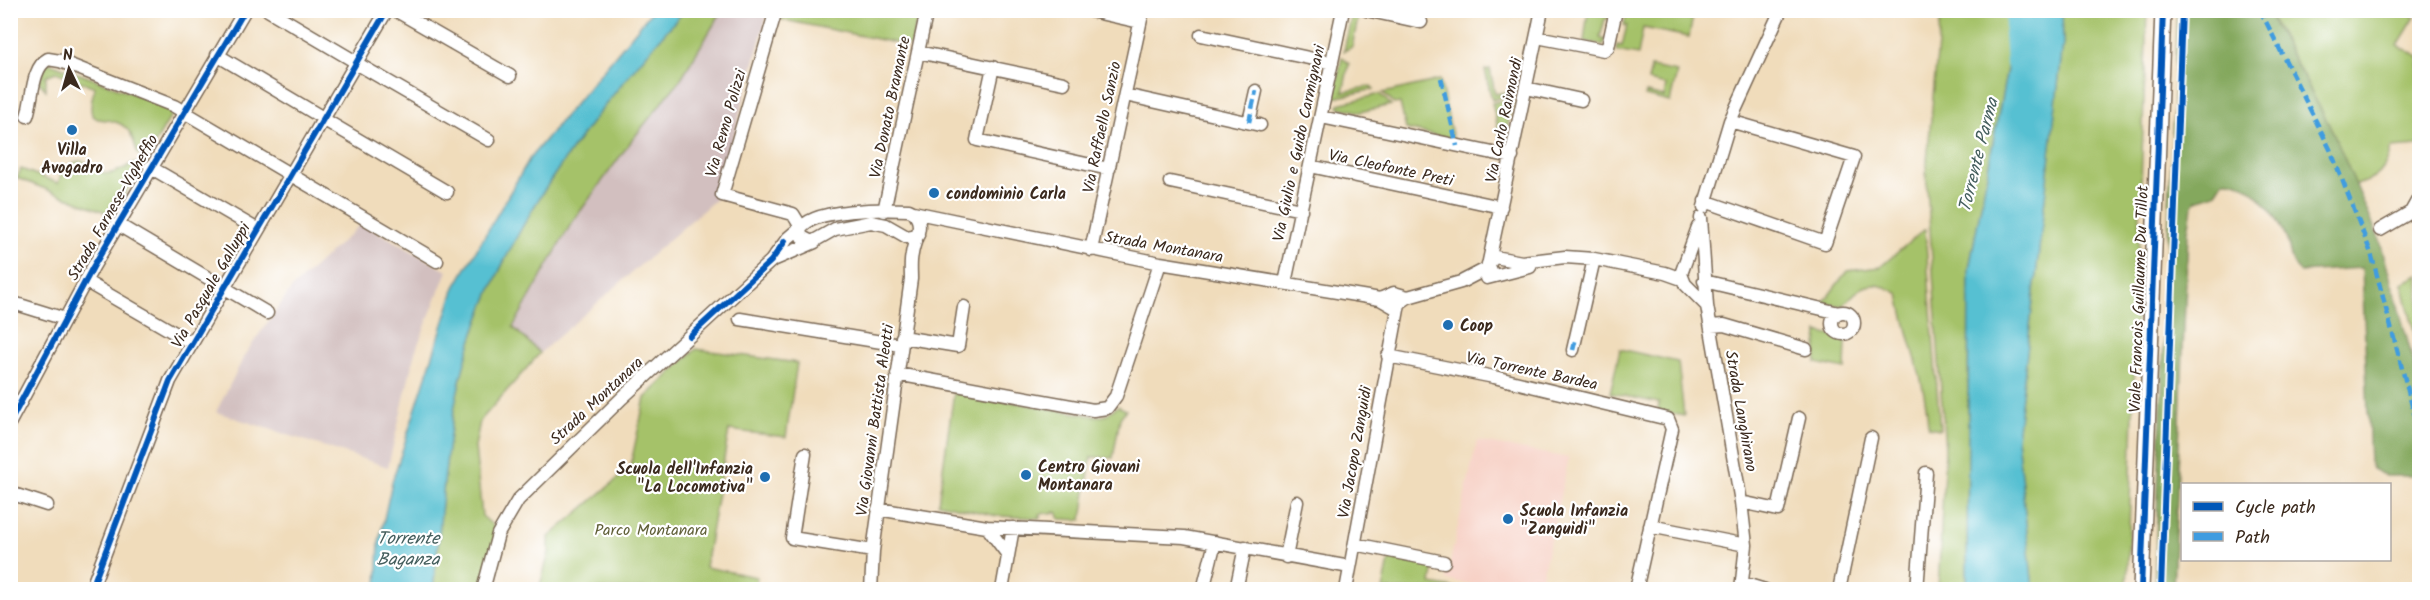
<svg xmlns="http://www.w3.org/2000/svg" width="2430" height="600" font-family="Kalam,sans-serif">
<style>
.built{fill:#f7d1c6}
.industrial{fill:#d2bfbf}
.green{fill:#a5c269;stroke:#707644;stroke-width:1.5}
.forest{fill:#84a85d;stroke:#60693e;stroke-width:1.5}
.water{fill:#56c0d2;stroke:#487578;stroke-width:1.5}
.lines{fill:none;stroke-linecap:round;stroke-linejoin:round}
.river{stroke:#56c0d2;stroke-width:16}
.minor-casing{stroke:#7a6855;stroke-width:15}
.major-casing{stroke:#7a6855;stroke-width:18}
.minor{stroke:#fff;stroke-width:12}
.major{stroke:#fff;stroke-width:15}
.quiet{stroke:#3f9ce0;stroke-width:4.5;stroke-dasharray:9 4.5;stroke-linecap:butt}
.cycleway-casing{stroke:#fff;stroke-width:10}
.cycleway{stroke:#0057b8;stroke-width:6}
.poi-dot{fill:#1f6fb2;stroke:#fff;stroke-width:2}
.labels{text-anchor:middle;stroke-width:4.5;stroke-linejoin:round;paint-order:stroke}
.street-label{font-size:16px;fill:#3b2a1e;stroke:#fff}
.poi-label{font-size:16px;font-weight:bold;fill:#3b2a1e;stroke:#fff;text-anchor:start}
.park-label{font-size:16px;fill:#605f38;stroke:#fff}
.water-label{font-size:18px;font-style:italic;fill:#445e5d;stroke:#fff}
</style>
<rect width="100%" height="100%" fill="#fff"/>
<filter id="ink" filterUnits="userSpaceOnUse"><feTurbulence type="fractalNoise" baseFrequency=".0167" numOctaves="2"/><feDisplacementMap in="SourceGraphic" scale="12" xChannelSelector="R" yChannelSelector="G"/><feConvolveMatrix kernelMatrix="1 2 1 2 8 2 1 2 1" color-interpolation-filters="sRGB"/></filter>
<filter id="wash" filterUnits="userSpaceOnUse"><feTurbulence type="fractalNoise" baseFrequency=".008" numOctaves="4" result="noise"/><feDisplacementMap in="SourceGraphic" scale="24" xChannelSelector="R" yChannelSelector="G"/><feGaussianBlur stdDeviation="1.35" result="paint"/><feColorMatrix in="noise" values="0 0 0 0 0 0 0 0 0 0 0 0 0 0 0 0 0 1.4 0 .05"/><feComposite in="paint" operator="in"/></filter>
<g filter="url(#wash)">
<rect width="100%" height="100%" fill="#f0dcbb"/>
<!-- built -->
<path class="built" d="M1477,441l92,17 -30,131h-42l-51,-9z"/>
<!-- industrial -->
<path class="industrial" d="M722,11h46l-51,187 -177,155 -27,-26 58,-102 61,-85 48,-60z
M362,223l85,48 -32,81 -27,115 -172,-55 30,-59 46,-65z"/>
<!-- green -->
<path class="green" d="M684,11h38l-42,69 -48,60 -61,84 -58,103 27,26 -60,68 -5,26 7,69 21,18 -15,55 -55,1c9,-71 11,-144 28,-213 34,-139 129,-261 223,-366z
M782,11h137l-8,35 -132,-27z
M1588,11h22l-2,8h-3l-5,19 6,2 -3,5 -19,-4z
M1623,11v-1l71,1 -5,26 -46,-9 -5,27 -22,-4 1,-6 5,1 5,-21h-3l2,-9 -4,-1z
M1941,11h77l-49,258 -2,320 -29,1 7,-141 -19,-277z
M2062,11h85l-20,578 -94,1 -16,-152 46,-395z
M2268,11h133l14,6 -17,28 21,12v89l-28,2c-5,22 -13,32 -36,37l-22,-53z
M1352,13l7,1 -7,33 -8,4z
M1342,57l7,7 -6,28 28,-6 3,3 -40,9z
M47,62l128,47 -28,48 -9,-3c-4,-9 -4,-19 -12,-26 -20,-18 -45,7 -31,-41l-39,-15 -10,4v14l-7,-8z
M1651,67l26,5 -7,30 -25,-6 1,-3 18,4 2,-12 -18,-4z
M1490,69l5,25 21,-4 -1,3 -23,7 -7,-30z
M1440,80l13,59 -47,-10 -6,-26 -6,1 -11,-11z
M1380,94l11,11 -31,7 -22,-5 1,-3z
M1504,100l9,1 -10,48 -11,-46z
M78,161c25,0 16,27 55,2l9,1 -29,51 -96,-37 4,-9 37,14 6,-16z
M1925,229l15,200 -12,-2c-2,-47 -21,-88 -29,-133 -26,-16 -38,-10 -56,12l-20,-3 24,-32 33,-4z
M2419,275v76l-17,-68z
M1818,332l28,8 -1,29 -29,-6z
M696,349l101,14 -11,74 -57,-7 -24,137 52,10 -2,12h-216l10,-36v-16l81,-69 15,-70z
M1620,349l58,13 6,54 -26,-5 1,-8 -49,-10z
M954,392l140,24h10l14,-10 8,4 -6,8 -7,40 -22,-1 -9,63 -22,-1 -3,-7 -17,2 1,4 -44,-2 -59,-13z
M1390,556l44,9 -3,19 29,5 -77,1z"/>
<!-- forest -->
<path class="forest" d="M2177,11h90l66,121 47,109 39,141v94h-33l-14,-7 -2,-6 -8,-195 -62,4c-11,-9 -9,-22 -14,-34 -9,-23 -35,-60 -62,-58l-9,14 -19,6 -4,7 -4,25 -15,357 -19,1z"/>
<!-- water -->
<path class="water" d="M652,11h32c-94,105 -189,227 -223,366 -17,69 -19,142 -28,212h-56l2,-47 13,-60 63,-195 75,-129z
M2018,11h44l1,32 -46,395 16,151h-66l2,-320z"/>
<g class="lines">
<!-- river -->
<path class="river" d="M2014,64l-2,-30 3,-24"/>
</g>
</g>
<g filter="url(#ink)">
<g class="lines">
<!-- minor casing -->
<g class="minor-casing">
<path id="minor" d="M268,10l88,52
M395,10l115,66
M1086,10l54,12
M1366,10l55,12
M1201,35l131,28
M1537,37l67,13 4,-3 8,-37
M918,52l146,31
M217,55l106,63
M356,63l133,77
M993,67l-16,73 132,29
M1526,88l55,12
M1125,95l135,30
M27,116c6,-16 4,-48 21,-57l12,2 114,45 263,155
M1321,117l191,40
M323,119l124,73
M1249,122l7,-31
M1310,166l191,41
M150,167l108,63
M1170,182l131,28
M1705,201l120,42 29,-86 -124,-36
M1704,207l26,-86 51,-111
M884,211l43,-201
M913,212l247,51 220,36 14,8 14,-10 53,-15 27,-14
M1701,218l6,88 34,196 5,43 -5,45
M117,224l150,89
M1698,227l-17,47 4,10 22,22
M2380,230l31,-18 9,-16
M1091,250l52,-240
M773,260l42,-18
M1489,261l53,-251
M1493,275l-5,-11 7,-7 27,5 43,-5 29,2 71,14 17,6
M1487,278l43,-11
M85,281l107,62
M1704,281l135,32
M1285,283l58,-273
M1380,299l14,-6 14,4
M10,302l55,17
M1832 323a11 11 0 1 1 22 0a11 11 0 1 1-22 0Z
M740,319l160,26
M1711,326l13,-1 82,24
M902,337l56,9 6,-39
M1573,350l21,-91
M1388,356l106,21 174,42 4,10 -36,161
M897,374l196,36 14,-2 9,-12 44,-133
M10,422l83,-155 152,-257
M805,454l-13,84 81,13
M10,493l37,12
M1741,502l37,8 21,-92
M878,509l109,18 197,10 166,30
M1650,526l96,19
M987,527l21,28
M1355,544l89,18
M1286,557l11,-55
M1742,583l23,7
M91,590l79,-209 217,-371
M483,590l15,-56 20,-34 104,-102 149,-137 17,-23 13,-11 -8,-13 -71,-19 54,-185
M871,590l2,-39 38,-272c0,-9 -1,-17 1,-25 2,-16 14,-28 1,-42l-4,-2c-22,-1 -100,-2 -109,20l2,7 10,5 23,-13 36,-7 15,3 21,12 11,-2
M1002,590l11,-62
M1203,590l12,-48
M1236,590l9,-43
M1346,590l53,-286
M1839,590l32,-152
M1917,590l9,-117"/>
</g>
<!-- major casing -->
<g class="major-casing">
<path id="major" d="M2141,590l22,-580"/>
</g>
<!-- minor -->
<use href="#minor" class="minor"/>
<!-- major -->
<use href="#major" class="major"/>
<!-- quiet -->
<path class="quiet" d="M2260,10l70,139 41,104 46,171 3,33
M1441,78l16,68
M1249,122l7,-31
M1573,350l3,-12"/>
<!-- cycleway casing -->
<g class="cycleway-casing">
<path id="cycleway" d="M690,336l81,-75 14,-20
M10,422l83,-155 152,-257
M91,590l79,-209 217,-371
M2141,590l22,-580
M2161,590l21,-580"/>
</g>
<!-- cycleway -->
<use href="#cycleway" class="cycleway"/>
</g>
</g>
<!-- markers -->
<g class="poi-dot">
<circle cx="72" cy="130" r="6"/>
<circle cx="934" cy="193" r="6"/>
<circle cx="1448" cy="325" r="6"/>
<circle cx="1026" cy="475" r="6"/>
<circle cx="765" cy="477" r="6"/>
<circle cx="1508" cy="519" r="6"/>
</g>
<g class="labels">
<!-- street labels -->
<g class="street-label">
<text transform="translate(889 107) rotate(-78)" y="6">Via Donato Bramante</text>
<text transform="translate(1503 120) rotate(-78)" y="6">Via Carlo Raimondi</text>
<text transform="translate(725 123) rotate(-74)" y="6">Via Remo Polizzi</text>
<text transform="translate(1101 127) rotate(-78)" y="6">Via Raffaello Sanzio</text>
<text transform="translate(1298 143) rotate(-78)" y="6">Via Giulio e Guido Carmignani</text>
<text transform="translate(1391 167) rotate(12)" y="6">Via Cleofonte Preti</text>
<text transform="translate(112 207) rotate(-60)" y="6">Strada Farnese-Vigheffio</text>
<text transform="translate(1164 246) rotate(10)" y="6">Strada Montanara</text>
<text transform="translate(210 285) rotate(-60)" y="6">Via Pasquale Galluppi</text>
<text transform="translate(2138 299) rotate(-88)" y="6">Viale Francois Guillaume Du Tillot</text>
<text transform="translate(1532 370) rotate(12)" y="6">Via Torrente Bardea</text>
<text transform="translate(596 400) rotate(-43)" y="6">Strada Montanara</text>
<text transform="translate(1742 411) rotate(80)" y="6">Strada Langhirano</text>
<text transform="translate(874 420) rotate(-82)" y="6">Via Giovanni Battista Aleotti</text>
<text transform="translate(1354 452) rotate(-80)" y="6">Via Jacopo Zanguidi</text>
</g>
<!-- poi labels -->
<g class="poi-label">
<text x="72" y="155" text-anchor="middle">Villa<tspan x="72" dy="18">Avogadro</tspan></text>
<text x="946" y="199">condominio Carla</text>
<text x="1460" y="331">Coop</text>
<text x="1038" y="472">Centro Giovani<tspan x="1038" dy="18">Montanara</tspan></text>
<text x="753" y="474" text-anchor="end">Scuola dell'Infanzia<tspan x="753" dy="18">"La Locomotiva"</tspan></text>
<text x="1520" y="516">Scuola Infanzia<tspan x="1520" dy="18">"Zanguidi"</tspan></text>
</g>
<!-- park labels -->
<g class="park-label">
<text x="651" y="535">Parco Montanara</text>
</g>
<!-- water labels -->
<g class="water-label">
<text transform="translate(1978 155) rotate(-76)" y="6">Torrente Parma</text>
<text x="408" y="544">Torrente<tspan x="408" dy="21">Baganza</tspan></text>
</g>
</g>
<!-- margin -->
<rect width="2430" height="600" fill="none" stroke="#fff" stroke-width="36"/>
<!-- legend -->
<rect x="2181" y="483" width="210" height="78" fill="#ffffff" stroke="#b1aaa5" stroke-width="1.5"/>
<rect x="2193" y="502" width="30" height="9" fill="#0057b8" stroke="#b1aaa5" stroke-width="1.5"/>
<text x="2235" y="513" font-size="18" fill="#3b2a1e">Cycle path</text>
<rect x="2193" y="532" width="30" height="9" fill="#3f9ce0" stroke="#b1aaa5" stroke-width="1.5"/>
<text x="2235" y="543" font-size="18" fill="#3b2a1e">Path</text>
<!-- north arrow -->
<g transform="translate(69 69) rotate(355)" stroke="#ffffff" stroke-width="4.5" paint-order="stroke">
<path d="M0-4.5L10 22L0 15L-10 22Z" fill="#3b2a1e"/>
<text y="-9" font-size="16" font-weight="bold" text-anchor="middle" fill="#3b2a1e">N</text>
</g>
</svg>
